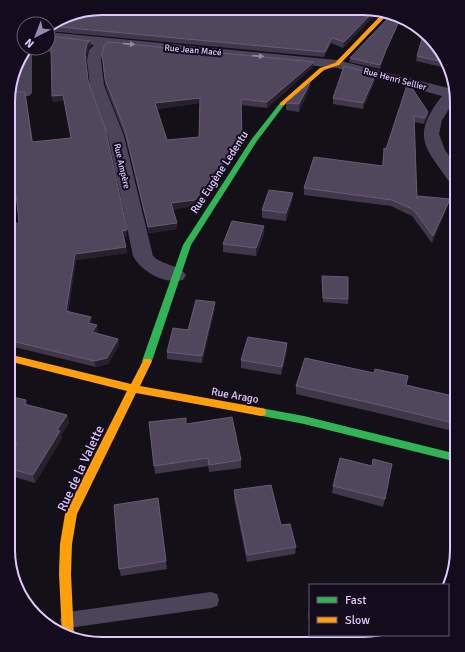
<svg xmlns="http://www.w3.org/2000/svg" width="465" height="652" font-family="Signika,sans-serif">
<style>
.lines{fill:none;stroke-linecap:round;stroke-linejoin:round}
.lane{fill:#4c4459;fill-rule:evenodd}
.street{fill:#4c4459;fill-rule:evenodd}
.fast{fill:#30b455;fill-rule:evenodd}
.slow{fill:#ff9f0a;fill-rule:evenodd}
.wall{fill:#40374a;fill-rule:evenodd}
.shaded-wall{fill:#27212e}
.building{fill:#51475d;stroke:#685b76;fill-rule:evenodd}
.oneway{fill:#9686ac}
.labels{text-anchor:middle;stroke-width:4;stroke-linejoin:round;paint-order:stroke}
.far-street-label{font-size:9px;fill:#e0c8fe;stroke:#140c1c}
.street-label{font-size:11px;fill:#e0c8fe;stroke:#140c1c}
.near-street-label{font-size:13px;fill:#e0c8fe;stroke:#140c1c}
.rim{fill:none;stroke:#e0c8fe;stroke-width:2}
</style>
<rect width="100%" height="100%" fill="#141018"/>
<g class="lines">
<!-- lane -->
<path class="lane" d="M211,592l6,2 2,6 -2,6 -6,2 -143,20 -6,-2 -2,-6 2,-6 6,-2z"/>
<!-- street -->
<path class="street" d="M48,32l289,28 111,28 5,-1 3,11 -14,22 -3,14 6,16 12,18v17l-6,-1c-26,-37 -41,-47 -9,-88l-105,-28 -229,-22 -5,5 -2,9 3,25 20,51 29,120c9,9 27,9 33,19l-3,5c-18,5 -41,-8 -50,-24l-25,-120 -18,-51 -3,-25 2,-10 5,-5 -46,-5z
M26,48h5l1,2v43l-3,3h-10l-3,-3c1,-17 -1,-32 10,-45z"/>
<!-- fast -->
<path class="fast" d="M280,103l5,1 -28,37 -66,104 -39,116 -2,2h-6l-2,-2 41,-116 68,-105z
M261,408l43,8 153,38v8l-153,-38 -47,-9 -1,-3 1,-3z"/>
<!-- slow -->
<path class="slow" d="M384,12l4,2 -49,51 -15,5 -40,35h-4v-2l40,-35 15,-5z
M8,354l123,30 13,-25h6l2,2 -12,25 121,22 4,1 1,3 -1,3 -4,1 -125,-23 -59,121 -5,30 -1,30 3,63 -12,-4 -3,-59 1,-30 5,-30 62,-123 -119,-30z"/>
</g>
<!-- wall -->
<path class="wall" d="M376,9l3,1v1l-36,37 -12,-5 -7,14 -276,-26v-4l24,-14z
M48,36l42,5 1,5 -3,4 -2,10 2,20 39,156 -3,1 3,16 -51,7 -8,52 24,11 6,8 -2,2 22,6 1,6 -11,19 -12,3 -86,-21 -2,-5 5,-29h-3l-2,-5v-3l11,-81 -4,-43 3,-88 8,6 7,44 38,-4 -7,-38 -11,2 -1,-6 -1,-44 -17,-1 -2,-3h16z
M385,53l-5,16 -31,-7 1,-4z
M102,54l211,13 -46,41 -26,-3v38l-46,63 -22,3 4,20 -28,4 -24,-97 -20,-51zM200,103l-1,34 -32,3 -10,-31z
M417,56l30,5h1l-6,6 -26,-6z
M375,80l-12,29 -30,-5v-6z
M310,83l-1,7 -10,22 -13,-2v-7z
M412,88l16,24 -1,6 -3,6 -10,-2 3,77h33l-2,6 -16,38 -20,-27 -21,-10 -87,-11v-7l78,-22 2,-18 2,1z
M293,193l-1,8 -6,20 -24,-3v-8z
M264,234l-8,22 -33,-4v-8z
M322,276l26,23v5l-25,-2 -1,-21z
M215,302v6l-13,55 -35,-4v-7z
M287,343v8l-6,24 -40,-7v-8z
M406,385l51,12v35l-75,-18 -86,-20v-8z
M8,396l18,4 1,5 40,10 2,8 -8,12 1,3 -27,45 -27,-8v-18l5,-8 -5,-2z
M149,422l37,2 55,36v8l-32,4 -1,-6 -53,8z
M333,486l52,13 -2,8 -51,-14z
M234,490l47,35 15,22 -1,7 -48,8 -13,-64z
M158,498l9,71 -46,7 -2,-7z
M310,608v17l-2,-10 1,-6z
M312,635h49l3,9h-49z"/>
<!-- shaded-wall -->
<path class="shaded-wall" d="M376,9l3,1v1l-36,37 1,-6z
M400,19h1l-16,34 -5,16v-4l6,-15z
M332,38l-1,5 -7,14 1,-5z
M90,41l1,5 -3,4 -2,10 -1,-6 2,-10z
M446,59l2,2 -6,6 1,-5z
M314,62l-1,5 -46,41v-6z
M376,74l-1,6 -12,29v-6z
M310,83l-1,7 -10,22v-8z
M63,95l1,5 -11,2 -1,-6z
M200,98v5l-44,6 -1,-6z
M428,112l-1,6 -3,6 1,-6z
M242,137l-1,6 -46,63 -23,4 -1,-7z
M14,174l1,6 -6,1v-6z
M293,193l-1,8 -6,20v-8z
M450,199l-2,6 -16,38 1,-7z
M177,223v6l-28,4 -1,-6z
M264,226v8l-8,22v-8z
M127,230v6l-4,1 -1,-6z
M126,247l1,6 -51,7 -9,57 -1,-6 9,-57z
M215,302v6l-13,55v-7z
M91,317l1,6 -3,6 -1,-6z
M97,325l1,6 -5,7 -1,-6z
M118,339l1,6 -11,19 -12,3 -2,-6z
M287,343v8l-6,24 1,-8z
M67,415l2,8 -8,12 1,3 -27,45 -2,-8 24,-45z"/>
<!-- building -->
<path class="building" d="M376,9l-32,33 -12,-4 -7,14 -276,-26 23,-13z
M391,15l9,4 -14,31 -6,15 -30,-7z
M424,32l22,27 -3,3 -26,-6z
M48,36l42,5 -3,3 -2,10 3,26 18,51 21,99 -5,1 4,16 -51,7 -9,57 25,6 -3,6 9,2 -5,7 26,7 -11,19 -13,3 -86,-21 6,-34h-6l2,-14h-2l1,-68 10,-1 -5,-49 -5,1v-87l4,-1 5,5h7l7,50 39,-4 -8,-43 -11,1 -1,-49h-3z
M108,42l206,20 -47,40 -26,-3 1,38 -47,63 -24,3 6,20 -29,4 -23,-97 -20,-51 -3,-25 2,-8zM200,98l-1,39 -32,3 -12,-37z
M344,66l32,8 -13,29 -30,-5z
M408,82l4,1v5l16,24 -3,6 -11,-2 3,83 1,-3 32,3 -17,37 -19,-26 -22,-10 -88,-12 10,-31 69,9 1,-18 2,1z
M310,83l-11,21 -13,-1z
M269,190l24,3 -7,20 -24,-3z
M232,221l32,5 -8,22 -33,-4z
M322,276l26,1v22l-25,-1z
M196,300l19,2 -13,54 -35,-4 6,-24 15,2z
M248,337l39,6 -5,24 -41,-7z
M305,358l69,15 1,-4 33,7 -2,9 51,12v27l-73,-18 -88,-20z
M8,396l18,4 -2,4 43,11 -10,15 3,1 -27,44 -25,-7v-11l9,-14 -9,-3z
M232,417l9,43 -32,5 -1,-7 -54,8 -5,-44 37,-4v6z
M340,458l32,8 1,-7 19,5 -7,35 -52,-13z
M271,485l10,40 9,-1 6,23 -49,8 -13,-65z
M158,498l8,63 -47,8 -5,-64z
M315,635h46l3,9h-47z
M209,639l1,5 -25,-1z"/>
<!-- one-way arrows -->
<defs><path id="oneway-solid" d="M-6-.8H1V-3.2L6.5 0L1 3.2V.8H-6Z"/></defs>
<g class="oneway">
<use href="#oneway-solid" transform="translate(129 44) rotate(5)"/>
<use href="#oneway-solid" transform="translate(258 56) rotate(5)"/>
</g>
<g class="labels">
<!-- far-street labels -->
<g class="far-street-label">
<text transform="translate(193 50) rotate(5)" y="3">Rue Jean Macé</text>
<text transform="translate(395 79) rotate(15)" y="3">Rue Henri Sellier</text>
<text transform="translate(122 166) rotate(77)" y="3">Rue Ampère</text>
</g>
<!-- street labels -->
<g class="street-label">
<text transform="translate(219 172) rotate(-57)" y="4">Rue Eugène Ledentu</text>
<text transform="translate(235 395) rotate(10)" y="4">Rue Arago</text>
</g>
<!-- near-street labels -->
<g class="near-street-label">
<text transform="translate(80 468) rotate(-65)" y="5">Rue de la Valette</text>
</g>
</g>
<!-- crop -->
<path d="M0 0H465V652H0ZM102 15H363A87 87 0 0 1 450 102V550A87 87 0 0 1 363 637H102A87 87 0 0 1 15 550V102A87 87 0 0 1 102 15Z" fill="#140c1c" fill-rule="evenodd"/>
<path class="rim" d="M102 15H363A87 87 0 0 1 450 102V550A87 87 0 0 1 363 637H102A87 87 0 0 1 15 550V102A87 87 0 0 1 102 15Z"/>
<!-- legend -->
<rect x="309" y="584" width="140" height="52" fill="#140c1c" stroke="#665776"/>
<rect x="317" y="597" width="20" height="6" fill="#30b455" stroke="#665776"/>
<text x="345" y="604" font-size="12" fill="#e0c8fe">Fast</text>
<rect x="317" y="617" width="20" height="6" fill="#ff9f0a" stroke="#665776"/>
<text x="345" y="624" font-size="12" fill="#e0c8fe">Slow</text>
<!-- north arrow -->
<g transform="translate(36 36) rotate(222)"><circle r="19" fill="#140c1c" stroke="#665776"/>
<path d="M0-3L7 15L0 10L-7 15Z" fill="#9988ae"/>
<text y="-6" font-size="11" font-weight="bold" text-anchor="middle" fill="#e0c8fe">N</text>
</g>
</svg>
